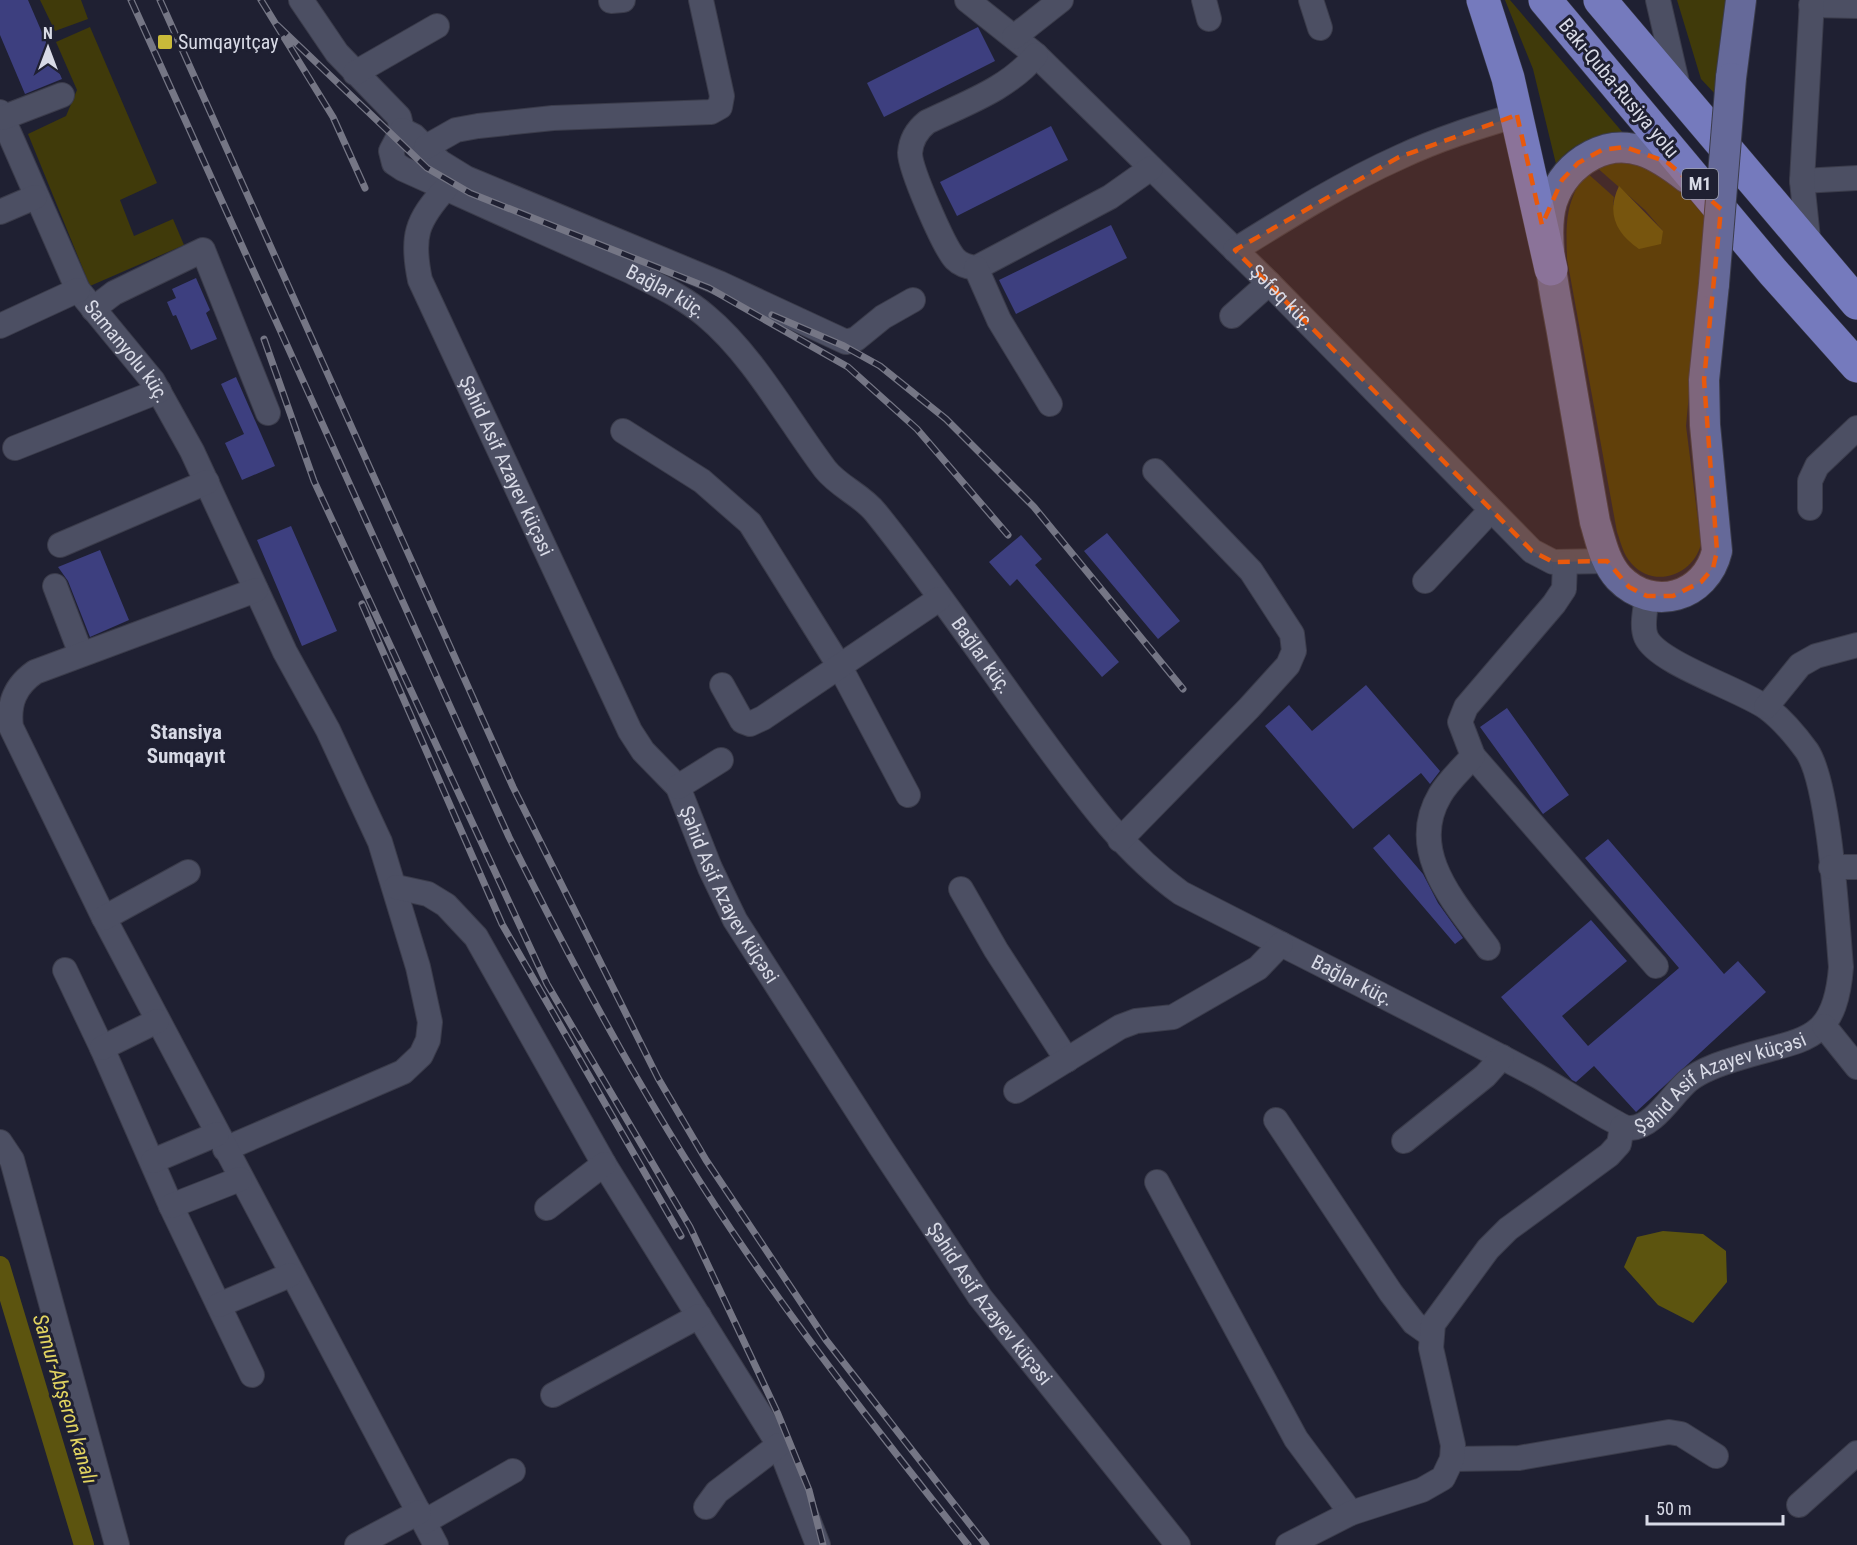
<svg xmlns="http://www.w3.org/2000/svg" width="1857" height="1545" font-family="'Roboto Condensed',sans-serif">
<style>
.green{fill:#403a0a}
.water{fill:#5c540f}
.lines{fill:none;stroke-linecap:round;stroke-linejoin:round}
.canal{stroke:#5c540f;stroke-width:20}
.building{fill:#3d3f7f}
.minor-casing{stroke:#3b3c4b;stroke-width:26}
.major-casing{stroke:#3b3c4b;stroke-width:32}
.highway-casing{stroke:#3b3c4b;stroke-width:34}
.minor{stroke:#4c4f63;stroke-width:24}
.major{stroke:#656999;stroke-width:30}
.highway{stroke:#757abd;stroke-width:33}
.rail-casing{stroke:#757685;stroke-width:7}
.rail{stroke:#1f2032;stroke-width:4.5;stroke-dasharray:14;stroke-linecap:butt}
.major-bridge-casing{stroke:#3b3c4b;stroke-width:32;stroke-linecap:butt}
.major-bridge{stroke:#656999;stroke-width:30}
.marked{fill:#e8590c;fill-opacity:0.2;stroke:#e8590c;stroke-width:4.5;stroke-dasharray:12 8;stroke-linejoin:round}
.poi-dot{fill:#c9ba3a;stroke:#1f2032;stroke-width:2}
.labels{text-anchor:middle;stroke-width:6;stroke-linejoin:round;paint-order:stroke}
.shield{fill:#1f2032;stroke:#a0a2b0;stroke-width:1.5}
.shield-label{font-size:18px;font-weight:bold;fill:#d8dae6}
.poi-label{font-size:20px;fill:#d8dae6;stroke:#1f2032;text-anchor:start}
.street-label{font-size:20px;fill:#d8dae6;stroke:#1f2032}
.neighbourhood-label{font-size:21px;font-weight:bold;fill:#d8dae6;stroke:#1f2032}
.water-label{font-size:21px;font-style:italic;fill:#e1d360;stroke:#1f2032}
</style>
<rect width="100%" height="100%" fill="#1f2032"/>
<!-- green -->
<path class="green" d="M40,0h41l7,19 -33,12z
M1505,0h5l114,134c-27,0 -51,8 -68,30l-23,-95z
M1677,0h51l-11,96 -16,-17z
M90,27l67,156 -37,17 14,36 39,-17 11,26 -94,41 -62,-152 38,-18 11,-26 -21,-48z
M1610,159l46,10 50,45 -20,212 15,118c-8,32 -48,45 -70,19 -8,-9 -10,-20 -14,-31l-50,-273c-1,-37 -2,-55 19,-87l28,25 -1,8 50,26 -18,-21 -51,-45z"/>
<!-- water -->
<path class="water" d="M1619,186l44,45 -2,13 -22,5c-23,-16 -33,-36 -20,-63z
M1663,1231l40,3 23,17 1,31 -34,41 -35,-18 -34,-38 13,-30z"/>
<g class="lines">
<!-- canal -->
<path class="canal" d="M0,1266l84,279"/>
</g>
<!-- building -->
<path class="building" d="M0,0h28l34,79 -37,15 -25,-59z
M978,27l17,34 -111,56 -17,-34z
M1051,126l17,34 -111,56 -17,-34z
M1111,225l16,33 -111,56 -17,-34z
M196,278l14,32 -4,3 11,26 -26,11 -15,-35 -3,1 -6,-14 9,-4 -4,-9z
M236,377l39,89 -33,14 -17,-37 19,-9 -23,-50z
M291,526l46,105 -35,15 -45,-106z
M1107,533l73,88 -22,18 -74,-88z
M1021,535l21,24 -7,6 84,97 -17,15 -85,-98 -7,7 -21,-24z
M100,550l29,70 -39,17 -22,-56 -10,-14z
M1366,685l74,86 -10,13 -9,-11 -68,56 -88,-103 24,-21 23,26z
M1507,708l62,87 -26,19 -63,-87z
M1389,834l34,40 15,29 25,35 -8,6 -82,-96z
M1608,839l116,135 14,-13 28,31 -130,120 -42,-46 -18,16 -4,-2 -71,-83 90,-77 36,41 -65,55 26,30 91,-78 -94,-110z"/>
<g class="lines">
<!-- minor casing -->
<g class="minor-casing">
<g id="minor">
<path id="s1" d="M301,0l36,53 62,64 3,13 -11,21 3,12 9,6 229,103c25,13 52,25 74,44 47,39 82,104 119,153 14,18 37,26 51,44 59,73 111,151 166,226 42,57 82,113 139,154 117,60 235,119 351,180 17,8 89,56 99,55 23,-1 41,-34 58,-48 14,-11 33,-17 50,-22 64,-20 96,-13 102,-91 -4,-46 -11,-181 -34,-216 -11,-15 -25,-32 -40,-43 -27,-19 -110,-45 -121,-71 -5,-12 0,-29 1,-41"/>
<path id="s2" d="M967,0l69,55 233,228 263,268 21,11 54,-1"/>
<path d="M1204,0l5,19"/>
<path d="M1311,0l9,28"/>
<path d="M1658,0l21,91"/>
<path d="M611,1l12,-1"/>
<path d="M1811,5l46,1"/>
<path d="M1014,37l47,-37"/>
<path d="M1036,55c-28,34 -70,48 -109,67 -10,8 -16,17 -17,31 0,16 34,94 45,106 6,6 13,8 21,9l134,-71 41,-29"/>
<path d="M355,73l82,-47"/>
<path id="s3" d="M0,112l78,178 75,91 39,70 93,201 43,78 52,112 38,125 12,55 -2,18 -7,15 -18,17 -178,77"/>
<path d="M2,118l60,-23"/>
<path d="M402,130l12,6 26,26 26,16 253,105 127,59 10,-3 27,-22 30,-17"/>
<path d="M426,147l30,-17 22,-4 75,-8 158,-6 9,-5 2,-11 -21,-96"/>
<path d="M1802,181l55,-3"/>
<path id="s4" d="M446,188c-30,33 -35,49 -26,92l210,451 13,20 35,36 32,81 25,52 145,226 100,151 198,248"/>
<path d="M0,212l35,-15"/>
<path d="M1809,248l-7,-67 10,-181"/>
<path d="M1235,250c53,-33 107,-67 165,-93 38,-18 77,-30 117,-42"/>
<path d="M976,268l23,52 51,84"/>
<path d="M93,309l21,-16 89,-43 65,163"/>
<path d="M1232,316l37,-33"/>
<path d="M0,326l78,-36"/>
<path d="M623,431l79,50 48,42 90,144 68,128"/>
<path d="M15,448l144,-57"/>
<path d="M1810,508v-27l7,-15 40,-38"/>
<path d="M60,545l147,-63"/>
<path d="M1425,581l66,-71"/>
<path d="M55,586l26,68"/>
<path d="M256,590l-221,82c-20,14 -27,31 -24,55l93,191 332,627"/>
<path d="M722,685l20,36 8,3 13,-6 176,-119"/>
<path d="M1766,707l34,-42 16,-9 41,-11"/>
<path d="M1473,756l183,210"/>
<path d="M678,787l43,-27"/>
<path d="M1120,840l129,-132 39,-43 6,-14 -2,-17 -41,-63 -96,-100"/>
<path d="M1831,867h26"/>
<path d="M396,887l32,7 18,11 30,32 128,227 175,281 39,100"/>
<path d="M961,889l35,61 71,110"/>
<path d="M104,918l84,-46"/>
<path d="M1488,948c-32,-44 -82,-96 -48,-153 8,-14 22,-26 33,-39l-13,-34 6,-15 88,-103 10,-15 1,-26"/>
<path d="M65,970l37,78 69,158 81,169"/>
<path d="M1824,1026l33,41"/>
<path d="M102,1048l55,-27"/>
<path d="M1016,1091l104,-64 16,-6 37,-4 85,-49 23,-24"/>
<path d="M1276,1120l115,173 23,30 17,12"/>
<path d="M1404,1141l81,-65 17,-19"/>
<path d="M0,1142l12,18 105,385"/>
<path d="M153,1161l64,-27"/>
<path d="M1157,1182l139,257 55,74"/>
<path d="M171,1206l69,-27"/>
<path d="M547,1208l57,-44"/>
<path d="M219,1305l71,-30"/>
<path d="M553,1395l146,-79"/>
<path d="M1452,1459l67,-1 150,-26 12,2 35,22"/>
<path d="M1799,1505l58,-52"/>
<path d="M706,1507l11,-15 62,-47"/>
<path d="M424,1522l89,-51"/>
<path d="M357,1545l62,-33"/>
<path d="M1288,1545l63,-32 71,-23 21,-12 9,-19 1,-14 -22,-97 2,-24 55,-75 20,-20 101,-74 10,-11 3,-17"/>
</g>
</g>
<!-- major casing -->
<g class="major-casing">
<path id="major" d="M1731,78l10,-78
M1687,178c-28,-22 -59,-42 -95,-23 -19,10 -33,26 -40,47 -11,36 5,99 11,136 11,62 21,123 32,184 6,20 10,41 24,56 34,35 87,19 98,-27l-12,-126 -1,-45 10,-96"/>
</g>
<!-- highway casing -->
<g class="highway-casing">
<path id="highway" d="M1483,0l25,78 43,191
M1545,0l228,272 84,94
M1600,0l257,303"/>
</g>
<!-- minor -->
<use href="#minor" class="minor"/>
<!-- major -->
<use href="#major" class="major"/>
<!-- highway -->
<use href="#highway" class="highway"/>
<!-- rail casing -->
<g class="rail-casing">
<path id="rail" d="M131,0l378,837c71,143 147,284 238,416 69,100 145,196 221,292
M160,0l353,787 145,291 48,82 120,180 160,205
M261,0l72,117 32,71
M277,25l150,143 43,25 239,95 139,79 69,62 91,106
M772,315l72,31 36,20 66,53 88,88 149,182
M264,339l50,142 233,503 143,243 88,187 31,76 14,55
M362,604l140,320 179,312"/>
</g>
<!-- rail -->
<use href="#rail" class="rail"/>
<!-- major-bridge casing -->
<g class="major-bridge-casing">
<path id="major-bridge" d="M1714,284l17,-206"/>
</g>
<!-- major-bridge -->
<use href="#major-bridge" class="major-bridge"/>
</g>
<!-- marked area -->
<path class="marked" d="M1517,115l25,110 20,-45 16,-17 24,-13 23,-3 42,15 54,47 -17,171 13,171 -4,17 -12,14 -28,14h-26l-18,-9 -22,-26 -54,1 -21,-11 -297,-301 164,-93z"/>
<!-- markers -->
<rect class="poi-dot" x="157" y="34" width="16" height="16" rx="3"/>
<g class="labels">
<!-- shield labels -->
<rect class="shield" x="1682" y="169" width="36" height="30" rx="4.5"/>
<g class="shield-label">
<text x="1700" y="190">M1</text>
</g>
<!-- poi labels -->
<g class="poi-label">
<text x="178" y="49">Sumqayıtçay</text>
</g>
<!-- street labels -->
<g class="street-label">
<text transform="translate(1619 88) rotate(50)" y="7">Bakı-Quba-Rusiya yolu</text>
<text dy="7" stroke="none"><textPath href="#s1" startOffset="504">Bağlar küç.</textPath></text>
<text dy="7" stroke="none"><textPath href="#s2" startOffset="434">Şəfəq küç.</textPath></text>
<text dy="7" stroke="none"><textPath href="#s3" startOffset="273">Samanyolu küç.</textPath></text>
<text dy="7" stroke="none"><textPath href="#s4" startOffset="306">Şəhid Asif Azayev küçəsi</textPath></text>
<text dy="7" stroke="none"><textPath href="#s1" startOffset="990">Bağlar küç.</textPath></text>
<text dy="7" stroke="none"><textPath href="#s4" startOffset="792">Şəhid Asif Azayev küçəsi</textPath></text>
<text dy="7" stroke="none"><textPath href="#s1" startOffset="1494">Bağlar küç.</textPath></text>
<text dy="7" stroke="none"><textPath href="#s1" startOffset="1912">Şəhid Asif Azayev küçəsi</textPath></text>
<text dy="7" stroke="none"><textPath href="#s4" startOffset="1278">Şəhid Asif Azayev küçəsi</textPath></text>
</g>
<!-- neighbourhood labels -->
<g class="neighbourhood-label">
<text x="186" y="739">Stansiya<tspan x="186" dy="24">Sumqayıt</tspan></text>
</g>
<!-- water labels -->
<g class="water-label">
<text transform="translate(65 1399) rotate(73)" y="7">Samur-Abşeron kanalı</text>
</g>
</g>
<!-- north arrow -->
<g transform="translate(48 48)" stroke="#1f2032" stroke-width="4.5" paint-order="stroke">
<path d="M0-4.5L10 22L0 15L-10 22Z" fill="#d8dae6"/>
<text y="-9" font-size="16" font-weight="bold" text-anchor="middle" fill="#d8dae6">N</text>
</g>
<!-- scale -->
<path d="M1647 1515v9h136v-9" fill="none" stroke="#d8dae6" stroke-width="3"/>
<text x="1656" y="1515" font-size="18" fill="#d8dae6" stroke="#1f2032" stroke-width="4.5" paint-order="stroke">50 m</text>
</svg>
